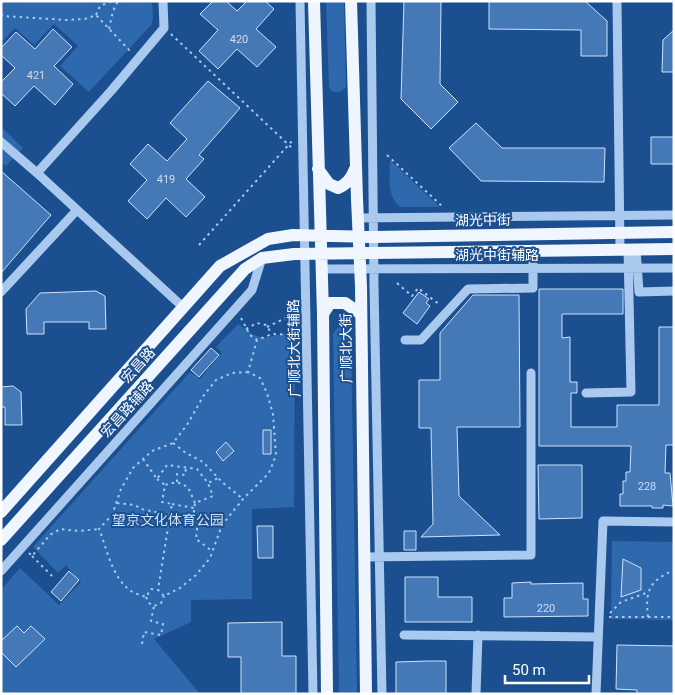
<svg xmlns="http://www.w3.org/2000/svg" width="675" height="695" font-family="Roboto,'Noto Sans SC',sans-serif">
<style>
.green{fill:#2e69ad}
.building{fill:#4478b7;stroke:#cfe3fa}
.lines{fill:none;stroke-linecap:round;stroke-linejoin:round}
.path{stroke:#a9c9ee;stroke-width:2;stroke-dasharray:2.5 4;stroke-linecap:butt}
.minor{stroke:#a9c9ee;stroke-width:9}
.major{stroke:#f0f6ff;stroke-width:12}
.labels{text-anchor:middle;stroke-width:4;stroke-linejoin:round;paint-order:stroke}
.number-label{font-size:11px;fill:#d0dded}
.street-label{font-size:14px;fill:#fff;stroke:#1b4f8f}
.park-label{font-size:14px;fill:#cfe3fa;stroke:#1b4f8f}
</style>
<rect width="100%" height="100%" fill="#1b4f8f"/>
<!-- green -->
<path class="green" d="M1,1h151l1,15 -1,8 -63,68 -29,-26 18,-20 -24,-22 -20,21 -19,-17 -14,15z
M326,1h18l2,86 -6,5h-7l-4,-4z
M1,127l22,21 -17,18 -5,-5z
M390,160l50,47h-40c-14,-12 -10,-31 -10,-47z
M238,324l16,11 10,3 31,-7 -1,176 -42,2v90l-61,1v22l-37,17 46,55h-199v-104l19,-22 39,37 22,-23 -15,-17 -8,8 -25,-26 157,-175 10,7 22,-26 -6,-6z
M341,326l7,4 3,7 6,357h-18l-6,-360 3,-5z
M612,541l62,1v78l-63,-1z"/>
<!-- building -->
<path class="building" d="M213,1h13l11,10 10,-10h18l9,8 -18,20 20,18 -19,20 -20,-18 -19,20 -19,-18 19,-21 -18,-16z
M404,1h37l-1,83 18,18 -27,27 -30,-30z
M489,1h96l22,20v35h-26v-26l-92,-1z
M53,29l19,18 -18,19 19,18 -18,21 -21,-19 -19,20 -14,-13v-11l14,-14 -14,-13v-7l15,-16 19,17z
M674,30v42h-12l1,-32z
M208,81l32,27 -41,47 5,4 -18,20 19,18 -19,20 -20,-19 -19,21 -19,-18 19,-21 -17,-16 18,-20 19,17 20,-22 -17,-16z
M476,123l26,25h103l-1,34 -123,-1 -32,-33z
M651,137h23v27h-23z
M1,171l50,44 -50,58z
M539,289h84v25h-61v24l8,-1v45h7v11h-6v34h46v-22h42v-78h15v118h-8l-1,28h5l3,33 -10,-1v3h-11v-2h-32v-12h3v-13h3v-9h4l1,-26h-92z
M96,291l9,5 1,33h-17v-7h-45v12h-17l-1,-25 14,-16z
M419,292l10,7 -3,4 4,3 -13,18 -14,-11z
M473,295h46l1,132h-63l2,69 41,39 -79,2 12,-13 -2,-96h-12v-48h21v-47z
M211,348l8,7 -20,22 -8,-7z
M13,386l8,6 1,33h-17v-18h-4v-20z
M263,430h8v24h-8z
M226,442l8,9 -11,10 -7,-9z
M538,465h44v53l-43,1z
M257,526h16v32h-15z
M404,531h12v19h-12z
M623,559l18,9v22l-20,7z
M69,571l10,9 -18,21 -10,-9z
M405,577h33v20h34v25h-67z
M531,582v2l52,-1v16h5v17l-84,1v-19h8v-15z
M282,622v34h14v38h-55v-37h-13v-34z
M17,626l7,7 7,-7 14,13 -29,28 -15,-15v-11z
M617,645l57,1v48h-37v-4l-21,-1z
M428,661h18v33h-50v-32z"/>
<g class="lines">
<!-- path -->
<path class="path" d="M1,14l2,2 63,4 19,-1 11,-4 35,37
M96,15l4,-9 12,-5
M109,29l4,-18 5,-10
M171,34l122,115
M387,155l57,53
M199,245l93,-104
M397,283l15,13 6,-8 22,17
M241,318l9,17 7,5 15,-6 26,1
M267,327l29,-14
M246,329l11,-6 9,2 6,9
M248,372l-16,1 -16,7 -12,15 -17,30 -14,18 -21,8 -19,17 -12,21 -9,26 -13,14c8,20 13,49 32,62 4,3 10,4 15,6l5,-8 7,1 6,6 16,-8 16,-13 14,-17 12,-33 21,-26 26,-26 7,-18 -3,-41 -6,-21 -7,-15 -12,-6 9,-32
M173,443l13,10 17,9 19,20 21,17
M143,459l14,20 10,-14 30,4 11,14 10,-5
M157,479l8,6
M177,482v-8l8,1 1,-7
M117,503l18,2 6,4 29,6 -12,75
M195,503l-7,-16 -11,-5 -12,3 -3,17 10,2 -2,11 28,5 -2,19 16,12
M172,504l22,4
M193,519l2,-16 18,-7 -5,-13
M29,553l3,3 18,-21 10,-6 19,2 20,-2
M32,556l23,23
M146,597l3,6 5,3 7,-3 3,-7
M610,613l11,-11 28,-10
M609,617h65
M648,617c-3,-26 1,-36 26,-47
M142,644l2,-12 17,3 2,-11 -12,-3 3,-15"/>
<!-- minor -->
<path class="minor" d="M163,1l1,27 -53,63 -74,82 147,135
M300,1l13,693
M371,1l3,285 8,408
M617,1l3,248
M1,142l36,31
M358,218l316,-3
M636,249l3,43 35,-1
M321,269l353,-1
M1,292l76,-82
M405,340h16l47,-51 65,-1v-37
M586,393l45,-1 -3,-143
M364,557l167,-2v-182
M1,571l251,-281 10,-32
M404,635l194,2
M476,694l2,-59
M596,694l7,-173 71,1"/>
<!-- major -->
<path class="major" d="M314,1l9,313 4,380
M351,1l6,198 4,87 5,408
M318,169l11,15 9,4c9,-4 13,-9 17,-19
M323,314l7,-11h15l16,11
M1,512l219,-246 48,-27 25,-4 81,2 300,-5
M1,540l244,-271 17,-11 32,-4 380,-5"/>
</g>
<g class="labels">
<!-- number labels -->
<g class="number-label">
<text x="239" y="43">420</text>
<text x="36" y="79">421</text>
<text x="166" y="183">419</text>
<text x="647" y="490">228</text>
<text x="546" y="612">220</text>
</g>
<!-- street labels -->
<g class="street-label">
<text transform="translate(483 220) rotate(-1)" y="5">湖光中街</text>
<text x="497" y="260">湖光中街辅路</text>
<text transform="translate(294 348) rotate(-91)" y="5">广顺北大街辅路</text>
<text transform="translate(346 348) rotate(-91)" y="5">广顺北大街</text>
<text transform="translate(138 365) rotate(-48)" y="5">宏昌路</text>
<text transform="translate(127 409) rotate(-48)" y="5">宏昌路辅路</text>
</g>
<!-- park labels -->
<g class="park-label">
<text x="168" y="525">望京文化体育公园</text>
</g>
</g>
<!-- border -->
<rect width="675" height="695" fill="none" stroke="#ffffff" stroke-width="5"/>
<!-- scale -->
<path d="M505 675v8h84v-8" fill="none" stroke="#ffffff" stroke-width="2.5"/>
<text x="512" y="675" font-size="15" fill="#ffffff" stroke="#1b4f8f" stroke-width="4" paint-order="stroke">50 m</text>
</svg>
